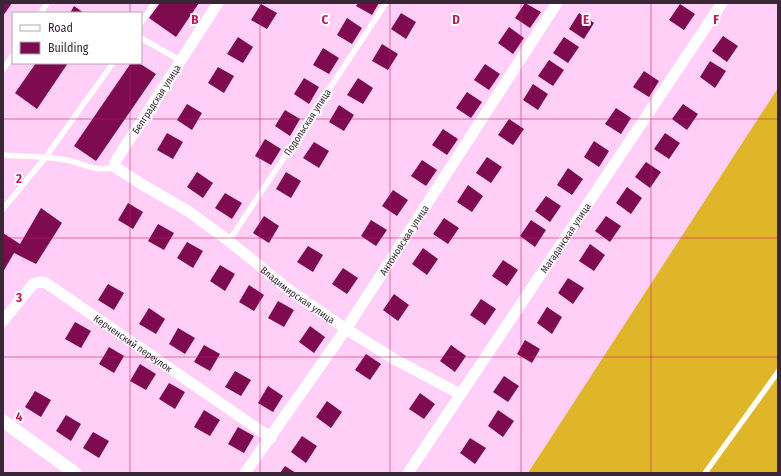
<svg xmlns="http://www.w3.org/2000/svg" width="781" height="476" font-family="'Fira Sans Condensed',sans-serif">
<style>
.garden{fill:#dfb627}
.building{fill:#7e0a50}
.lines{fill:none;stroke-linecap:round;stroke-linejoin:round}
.service{stroke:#fff;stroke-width:5.5}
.minor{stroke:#fff;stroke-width:11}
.tertiary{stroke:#fff;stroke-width:13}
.grid{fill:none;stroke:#c2185b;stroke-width:1;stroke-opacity:0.55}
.labels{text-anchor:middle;stroke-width:4;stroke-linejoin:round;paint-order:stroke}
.street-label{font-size:10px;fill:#392737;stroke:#fff}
.grid-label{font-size:13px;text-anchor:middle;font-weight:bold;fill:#c2185b;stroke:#fff;stroke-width:4;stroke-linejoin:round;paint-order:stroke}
</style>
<rect width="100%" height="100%" fill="#ffcff8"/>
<!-- garden -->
<path class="garden" d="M778,88v385h-250z"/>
<!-- building -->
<path class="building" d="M3,3h9l-9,13z
M160,3h39l-23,34 -27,-19z
M358,3h21l-7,12 -16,-9z
M525,3l16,9 -11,16 -15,-10z
M261,4l16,9 -10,16 -16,-9z
M680,4l15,10 -11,16 -15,-10z
M74,6l10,7h-14z
M401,13l15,9 -10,17 -15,-10z
M579,13l15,10 -10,16 -15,-10z
M347,18l15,10 -10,16 -15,-9z
M509,27l15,11 -11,16 -15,-11z
M723,36l15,10 -11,16 -15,-11z
M238,37l15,10 -10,16 -16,-9z
M564,37l15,10 -11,16 -15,-10z
M382,44l16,10 -10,16 -16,-9z
M323,48l16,10 -10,16 -16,-9z
M549,60l15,10 -11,16 -15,-10z
M710,61l16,10 -11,17 -15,-11z
M36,63h32l-31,46 -22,-16z
M131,63h8l17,11 -60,87 -22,-15z
M485,64l15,10 -11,16 -15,-10z
M218,67l16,9 -10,17 -16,-10z
M644,71l15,10 -10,16 -16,-10z
M304,78l15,9 -10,17 -15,-10z
M358,78l15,10 -10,16 -16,-9z
M533,84l15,10 -10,16 -15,-10z
M467,92l15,10 -11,16 -15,-10z
M187,104l15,9 -10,17 -15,-10z
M683,104l15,10 -11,16 -15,-11z
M339,105l15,10 -10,16 -15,-9z
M616,108l15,10 -10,16 -16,-10z
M285,110l15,9 -10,17 -15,-10z
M509,119l15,10 -11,16 -15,-10z
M443,129l15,10 -11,16 -15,-10z
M167,133l16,9 -10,17 -16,-9z
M665,133l15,10 -11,16 -15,-10z
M265,139l16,10 -10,16 -16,-9z
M594,141l15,10 -10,16 -15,-10z
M314,142l15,9 -10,17 -16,-10z
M487,157l15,10 -11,16 -15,-10z
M422,160l15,10 -11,16 -15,-10z
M646,162l15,10 -11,16 -15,-11z
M568,168l15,11 -11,16 -15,-10z
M197,172l16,11 -10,15 -16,-11z
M286,172l15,9 -10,17 -15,-9z
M468,185l15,11 -11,16 -15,-10z
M627,187l15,11 -11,16 -15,-11z
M393,190l15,10 -11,16 -15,-10z
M225,193l17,10 -10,16 -17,-11z
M546,196l15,10 -11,16 -15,-11z
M128,203l15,9 -10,17 -15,-9z
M41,208l21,15 -26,41 -22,-11 -11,19v-39l17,11z
M264,216l15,10 -10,17 -16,-10z
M606,216l15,10 -11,16 -15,-11z
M444,218l15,10 -11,16 -15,-10z
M371,220l16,10 -11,16 -15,-10z
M531,220l15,10 -11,17 -15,-11z
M158,224l16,9 -10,17 -16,-9z
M187,242l16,9 -10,17 -16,-10z
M590,244l15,11 -11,16 -15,-10z
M308,246l15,9 -10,17 -16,-10z
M423,248l15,11 -11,16 -15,-11z
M503,260l15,10 -11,16 -15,-10z
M220,265l15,9 -10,17 -15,-10z
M343,268l15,10 -11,16 -15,-10z
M568,278l16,10 -11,16 -15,-11z
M108,284l16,9 -10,17 -16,-10z
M249,285l15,10 -10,16 -15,-9z
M394,294l15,11 -11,16 -15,-11z
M481,299l15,10 -11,16 -15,-10z
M278,301l16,9 -10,17 -16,-9z
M547,307l15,10 -10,17 -15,-11z
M149,308l16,11 -9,15 -17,-10z
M75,322l16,9 -10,17 -16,-9z
M310,326l15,11 -11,16 -15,-11z
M178,328l17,10 -10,16 -16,-10z
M525,340l15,9 -8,14 -15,-9z
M204,345l16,9 -10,17 -16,-9z
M451,345l15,11 -11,16 -15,-11z
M109,347l15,9 -10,17 -15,-9z
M366,354l15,10 -11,16 -15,-10z
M140,364l16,10 -10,16 -16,-9z
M235,371l16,9 -10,16 -16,-9z
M504,376l15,10 -11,16 -15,-10z
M169,383l16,9 -10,17 -16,-10z
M268,386l15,10 -10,16 -15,-9z
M35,391l16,9 -10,17 -16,-10z
M420,393l15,11 -11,15 -15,-10z
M327,401l15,11 -11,16 -15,-11z
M204,410l16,10 -10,16 -16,-9z
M498,410l16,11 -11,16 -15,-11z
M66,415l15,9 -10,17 -15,-10z
M238,427l16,9 -10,17 -16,-9z
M93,432l16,9 -10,17 -16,-10z
M302,436l15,10 -11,17 -15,-11z
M470,438l16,10 -11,16 -15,-11z
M285,466l11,7h-16z"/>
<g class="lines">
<!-- service -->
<path class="service" d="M41,13l6,-10
M141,23l13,-20
M141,38l40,23
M3,70l10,-15
M3,155c22,2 46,1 68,6 18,5 25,11 44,6
M3,209l42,-51 68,-95
M229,241l157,-238
M705,473l73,-101"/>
<!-- minor -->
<g class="minor">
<path id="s1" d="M218,3l-103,159v5l28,18 45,26 41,30 59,48 58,40 48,30 66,35"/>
<path id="s2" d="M3,321l30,-37 7,-2 6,1 225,155"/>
<path id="s3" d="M245,473l101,-144 211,-326"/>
<path id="s4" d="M408,473l314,-470"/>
</g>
<!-- tertiary -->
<path class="tertiary" d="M3,421l72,52"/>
</g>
<!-- grid -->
<path class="grid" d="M130,3v10M260,3v470M390,3v470M521,3v470M651,3v470M130,63v410M3,119h775M3,238h775M3,357h775"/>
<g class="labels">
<!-- street labels -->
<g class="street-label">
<text transform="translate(156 99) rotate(-57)" y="4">Белградская улица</text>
<text transform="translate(307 122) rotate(-57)" y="4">Подольская улица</text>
<text dy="4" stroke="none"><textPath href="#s4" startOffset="283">Магаданская улица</textPath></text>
<text dy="4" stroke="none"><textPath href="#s3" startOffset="282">Антоновская улица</textPath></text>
<text dy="4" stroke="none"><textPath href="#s1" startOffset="418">Владимирская улица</textPath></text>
<text dy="4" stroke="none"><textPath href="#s2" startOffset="167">Керченский переулок</textPath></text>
</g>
</g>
<g class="grid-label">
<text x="195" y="24">B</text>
<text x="325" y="24">C</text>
<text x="456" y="24">D</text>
<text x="586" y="24">E</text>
<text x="716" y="24">F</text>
<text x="19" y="183">2</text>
<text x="19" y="302">3</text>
<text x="19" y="421">4</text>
</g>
<!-- border -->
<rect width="781" height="476" fill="none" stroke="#392737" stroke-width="8"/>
<!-- legend -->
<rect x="12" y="12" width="130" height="52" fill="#ffffff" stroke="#b0a9af"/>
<rect x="20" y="25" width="20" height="6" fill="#ffffff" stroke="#b0a9af"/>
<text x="48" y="32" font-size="12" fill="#392737">Road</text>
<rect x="20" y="42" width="20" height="12" fill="#7e0a50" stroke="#b0a9af"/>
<text x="48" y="52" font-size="12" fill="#392737">Building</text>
</svg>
